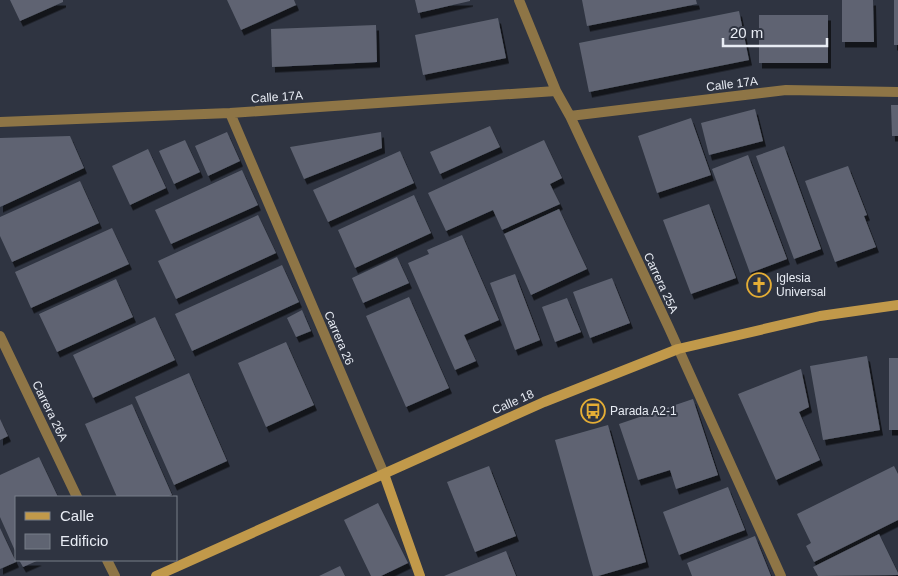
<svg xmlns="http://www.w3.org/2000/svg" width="898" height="576" font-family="Arial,sans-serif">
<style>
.building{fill:#5f6472;filter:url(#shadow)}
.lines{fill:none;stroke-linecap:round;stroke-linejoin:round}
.street{stroke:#8e7546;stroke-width:10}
.secondary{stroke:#c1994a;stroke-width:10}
.labels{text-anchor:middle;stroke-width:4;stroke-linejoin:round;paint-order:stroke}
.street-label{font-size:12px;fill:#e8ecf4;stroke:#2f3441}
.poi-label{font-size:12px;fill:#e8ecf4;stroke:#2f3441;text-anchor:start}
</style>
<defs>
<filter id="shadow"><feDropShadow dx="3" dy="5.5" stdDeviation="0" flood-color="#0009"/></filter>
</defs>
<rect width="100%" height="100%" fill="#2f3441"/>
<!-- building -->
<path class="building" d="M10,0h53v2l-43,19z
M227,0h67l2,5 -55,25z
M415,0h55v1l-52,12z
M582,0h114l1,4 -110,22z
M842,0h31l1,42h-32z
M894,0h4v45h-4z
M739,11l10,49 -160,32 -10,-49z
M759,15h69v48h-69z
M498,18l8,40 -83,17 -8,-40z
M376,25l1,37 -105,5 -1,-38z
M891,105h7v31h-6z
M755,109l8,32 -54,14 -8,-32z
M691,118l20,57 -54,18 -19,-57z
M490,126l10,21 -60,27 -10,-22z
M227,132l13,29 -32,15 -13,-30z
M381,132l1,16 -78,31 -14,-32z
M70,136l14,32 -84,39v-69z
M185,140l15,32 -26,12 -15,-33z
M544,140l18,38 -12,6 10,20 -58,26 -9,-20 -47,21 -18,-38z
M784,146l37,103 -27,10 -38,-103z
M148,149l18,39 -36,17 -18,-39z
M400,151l14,32 -86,39 -15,-32z
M748,155l39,104 -37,14 -38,-104z
M848,166l19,49 -3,1 12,31 -41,15 -30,-81z
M242,170l16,35 -87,39 -16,-34z
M80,181l19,42 -87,39 -12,-26v-19z
M414,195l17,38 -76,35 -17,-38z
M709,204l27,74 -45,16 -28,-74z
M559,209l28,60 -56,26 -27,-61z
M258,215l18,38 -100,46 -18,-38z
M112,228l17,36 -98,44 -16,-36z
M462,235l37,85 -35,15 12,26 -21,9 -47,-107 21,-9 -2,-4z
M397,257l12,26 -46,20 -11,-25z
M282,265l17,37 -107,49 -17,-37z
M515,274l25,66 -25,10 -25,-67z
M612,278l18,45 -40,15 -17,-46z
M116,279l17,38 -76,35 -18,-38z
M409,297l40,91 -43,19 -40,-91z
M567,298l14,34 -26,10 -13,-35z
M302,310l9,21 -15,6 -9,-19z
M155,317l20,43 -82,38 -20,-43z
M286,342l28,63 -48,22 -28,-64z
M867,356l13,74 -57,10 -13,-74z
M889,358h9v72h-9z
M801,369l8,38 -10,5 21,48 -44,20 -38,-86z
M189,373l38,88 -53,24 -39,-88z
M693,399l25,76 -42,14 -6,-19 -32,10 -19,-56z
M132,404l40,91 -6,2h-49l-32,-73z
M0,419l8,17 -8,4z
M608,425l38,137 -48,14h-5l-38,-136z
M39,457l19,40h-42v56l-16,-36v-42z
M489,466l27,70 -41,16 -28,-70z
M894,466l4,8v46l-84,42 -8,-16 5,-3 -14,-29z
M728,487l17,43 -66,25 -16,-43z
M378,503l30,60 -27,13h-10l-27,-56z
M0,528l16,34 -16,7z
M879,534l19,39v2l-80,1 -5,-9z
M755,536l16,40h-79l-5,-13z
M506,551l10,25h-72z
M19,560h20l-16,7z
M340,566l5,10h-26z"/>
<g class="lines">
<!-- street -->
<path class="street" d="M519,0l37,91 14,25 99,212 112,248
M230,113l154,361
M570,116l216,-26 112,2
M0,122l230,-9 326,-22
M0,336l77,161
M107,560l8,16"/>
<!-- secondary -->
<path class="secondary" d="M384,474l36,102
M156,576l388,-174 134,-53 142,-33 78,-11"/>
</g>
<!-- icons -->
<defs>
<g id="church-ring" transform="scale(1.25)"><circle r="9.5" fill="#2f3441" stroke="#e4ad35" stroke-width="1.5"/><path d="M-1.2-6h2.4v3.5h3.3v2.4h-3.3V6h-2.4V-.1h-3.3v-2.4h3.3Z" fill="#e4ad35"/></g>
<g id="bus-ring" transform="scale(1.25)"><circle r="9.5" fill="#2f3441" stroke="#e4ad35" stroke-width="1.5"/><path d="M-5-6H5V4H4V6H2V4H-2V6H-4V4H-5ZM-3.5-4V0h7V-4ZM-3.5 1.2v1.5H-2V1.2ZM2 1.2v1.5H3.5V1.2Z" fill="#e4ad35"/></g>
</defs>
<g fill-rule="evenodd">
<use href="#church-ring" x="759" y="285"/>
<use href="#bus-ring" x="593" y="411"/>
</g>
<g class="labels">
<!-- street labels -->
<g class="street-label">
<text transform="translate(732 84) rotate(-7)" y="4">Calle 17A</text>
<text transform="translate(277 97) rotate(-4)" y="4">Calle 17A</text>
<text transform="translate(661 283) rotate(65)" y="4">Carrera 25A</text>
<text transform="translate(339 338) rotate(67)" y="4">Carrera 26</text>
<text transform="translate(513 402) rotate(-24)" y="4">Calle 18</text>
<text transform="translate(50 411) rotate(64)" y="4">Carrera 26A</text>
</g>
<!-- poi labels -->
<g class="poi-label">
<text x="776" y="282">Iglesia<tspan x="776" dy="14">Universal</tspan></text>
<text x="610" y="415">Parada A2-1</text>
</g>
</g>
<!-- legend -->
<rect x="15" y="496" width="162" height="65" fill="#2f3441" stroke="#797e89"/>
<rect x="25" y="512" width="25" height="8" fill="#c1994a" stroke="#797e89"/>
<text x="60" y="521" font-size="15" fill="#e8ecf4">Calle</text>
<rect x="25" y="534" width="25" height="15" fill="#5f6472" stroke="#797e89"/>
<text x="60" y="546" font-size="15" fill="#e8ecf4">Edificio</text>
<!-- scale -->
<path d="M723 38v8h104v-8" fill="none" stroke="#e8ecf4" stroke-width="2.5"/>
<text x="730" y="38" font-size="15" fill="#e8ecf4" stroke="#2f3441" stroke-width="4" paint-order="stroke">20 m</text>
</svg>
